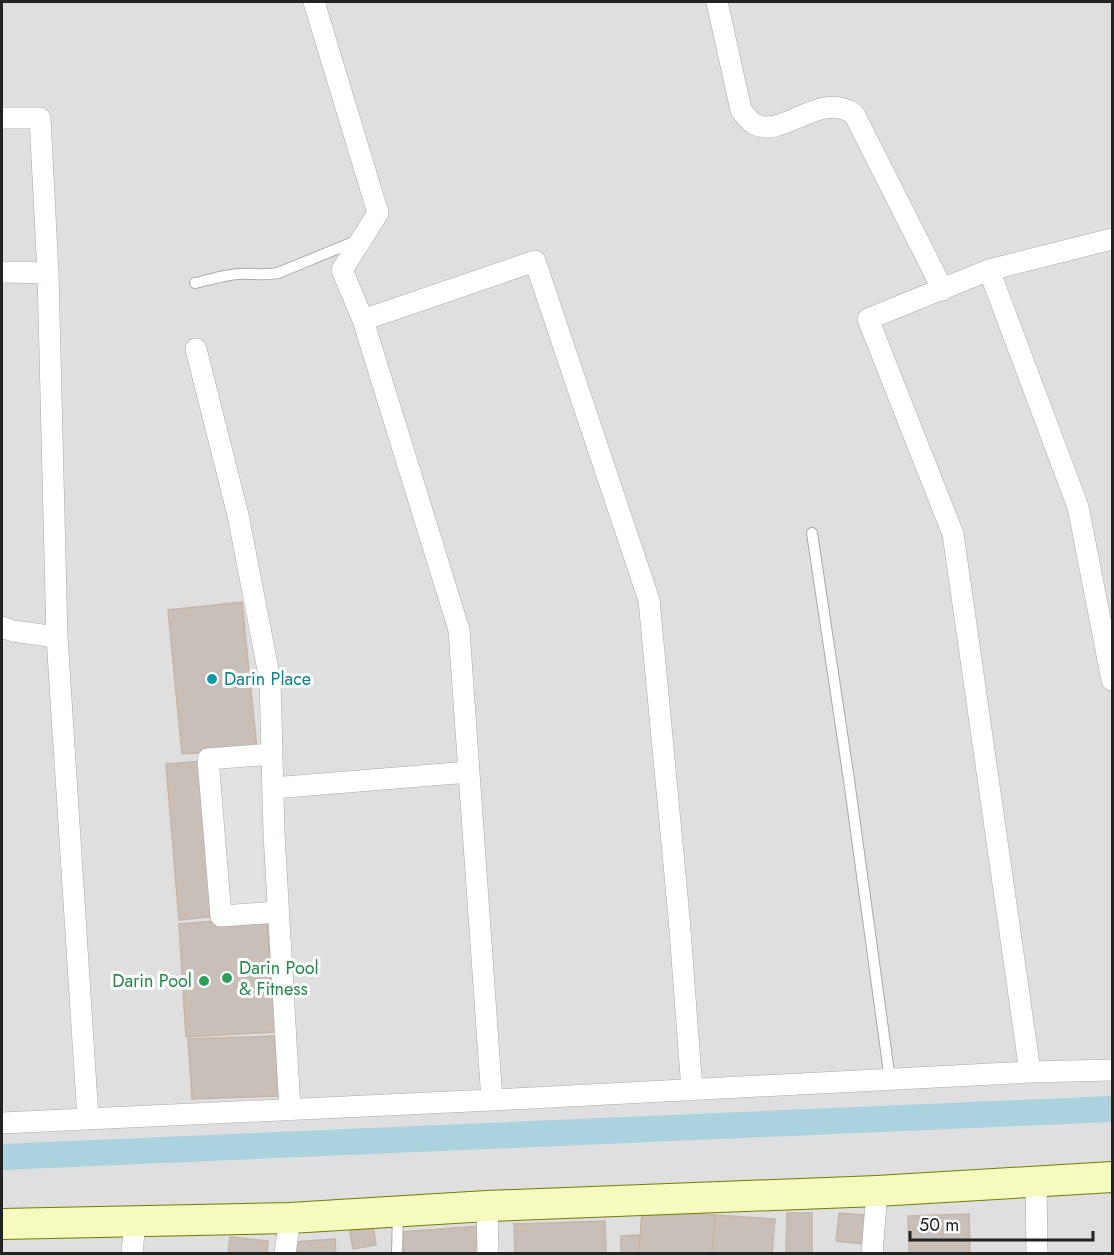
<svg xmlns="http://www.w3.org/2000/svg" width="1114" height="1255" font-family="Jost,sans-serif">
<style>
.residential{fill:#e0dfdf}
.parking{fill:#e2e2e2}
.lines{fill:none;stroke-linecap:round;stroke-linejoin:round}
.canal{stroke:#aad3df;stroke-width:26}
.building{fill:#c7bfb8;stroke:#c4b6ab;stroke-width:1.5}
.lane-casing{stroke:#a9a9a9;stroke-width:12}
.street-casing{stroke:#a9a9a9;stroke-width:22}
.secondary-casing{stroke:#707d05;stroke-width:32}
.lane{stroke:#fff;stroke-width:10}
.street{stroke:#fff;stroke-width:21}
.secondary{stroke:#f7fabf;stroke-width:30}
.culture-dot{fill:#0f9aa8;stroke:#fff;stroke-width:2}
.leisure-dot{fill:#2e9e5b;stroke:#fff;stroke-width:2}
.labels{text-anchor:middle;stroke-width:6;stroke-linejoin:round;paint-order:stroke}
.culture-label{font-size:18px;fill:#0d838f;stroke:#fff;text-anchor:start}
.leisure-label{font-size:18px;fill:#27864d;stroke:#fff;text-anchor:start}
</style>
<rect width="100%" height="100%" fill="#f2efe9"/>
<!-- residential -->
<path class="residential" d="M2,2h1110v1251h-1110z"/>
<!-- parking -->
<path class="parking" d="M256,760l9,148 -42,4 -11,-148z"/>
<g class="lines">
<!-- canal -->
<path class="canal" d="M2,1157l1110,-48"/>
</g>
<!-- building -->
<path class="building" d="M242,602l15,147 -75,5 -14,-144z
M202,761l15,155 -38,4 -13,-156z
M267,917l8,115 -89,5 -7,-113z
M275,1036l4,60 -87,3 -4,-60z
M642,1210l73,5 -3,39h-73z
M787,1213h25v41h-26z
M839,1213l26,2 -3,29 -26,-3z
M969,1214l1,40h-61l-1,-38z
M715,1215l60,4 -3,35h-60z
M348,1221l25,3 3,21 -23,4z
M605,1221l1,33h-91l-1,-30z
M478,1226l2,28h-76l-2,-22z
M639,1235v19h-18v-18z
M230,1237l38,4 -1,13h-39z
M335,1239l1,15h-42l-1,-12z"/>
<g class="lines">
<!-- lane casing -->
<g class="lane-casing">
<path id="lane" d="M195,283c14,-3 29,-8 43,-9 14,-1 26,2 40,-1l78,-32
M812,533l37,247 41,300
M397,1254l1,-40"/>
</g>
<!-- street casing -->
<g class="street-casing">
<path id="street" d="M314,2l64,211 -36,57 21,50 96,310 33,470
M717,2l24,108c4,5 8,11 13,14 30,15 65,-34 100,-10l89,176
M2,118h38l8,155 9,364 31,482
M989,270l89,237 34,173
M2,272l46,1
M363,320l172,-59 114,339 30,317 13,173
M196,349l42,166 32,165 4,154 16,276
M2,627l11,4 44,6
M272,754l-64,5 13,157 57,-4
M273,788l196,-16
M1030,1072l-77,-538 -85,-215 121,-49 123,-31
M2,1123l490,-23 538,-28 82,-2
M1036,1181l1,73
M487,1206l1,48
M132,1254l3,-33
M285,1254l5,-36
M872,1254l5,-63"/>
</g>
<!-- secondary casing -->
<g class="secondary-casing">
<path id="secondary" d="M2,1224l288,-6 197,-12 390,-15 235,-14"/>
</g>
<!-- lane -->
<use href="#lane" class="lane"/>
<!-- street -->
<use href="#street" class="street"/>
<!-- secondary -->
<use href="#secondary" class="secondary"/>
</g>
<!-- markers -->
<circle class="culture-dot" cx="212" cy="679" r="6"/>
<g class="leisure-dot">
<circle cx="227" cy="978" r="6"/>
<circle cx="204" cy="981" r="6"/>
</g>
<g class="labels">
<!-- culture labels -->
<g class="culture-label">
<text x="224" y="685">Darin Place</text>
</g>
<!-- leisure labels -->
<g class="leisure-label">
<text x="239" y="974">Darin Pool<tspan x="239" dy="21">&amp; Fitness</tspan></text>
<text x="192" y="987" text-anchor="end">Darin Pool</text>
</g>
</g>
<!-- border -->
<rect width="1114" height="1255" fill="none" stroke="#222222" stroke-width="6"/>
<!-- scale -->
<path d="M910 1231v9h183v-9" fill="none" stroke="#222222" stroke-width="3"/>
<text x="919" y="1231" font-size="18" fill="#222222" stroke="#ffffff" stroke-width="4.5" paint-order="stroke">50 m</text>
</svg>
